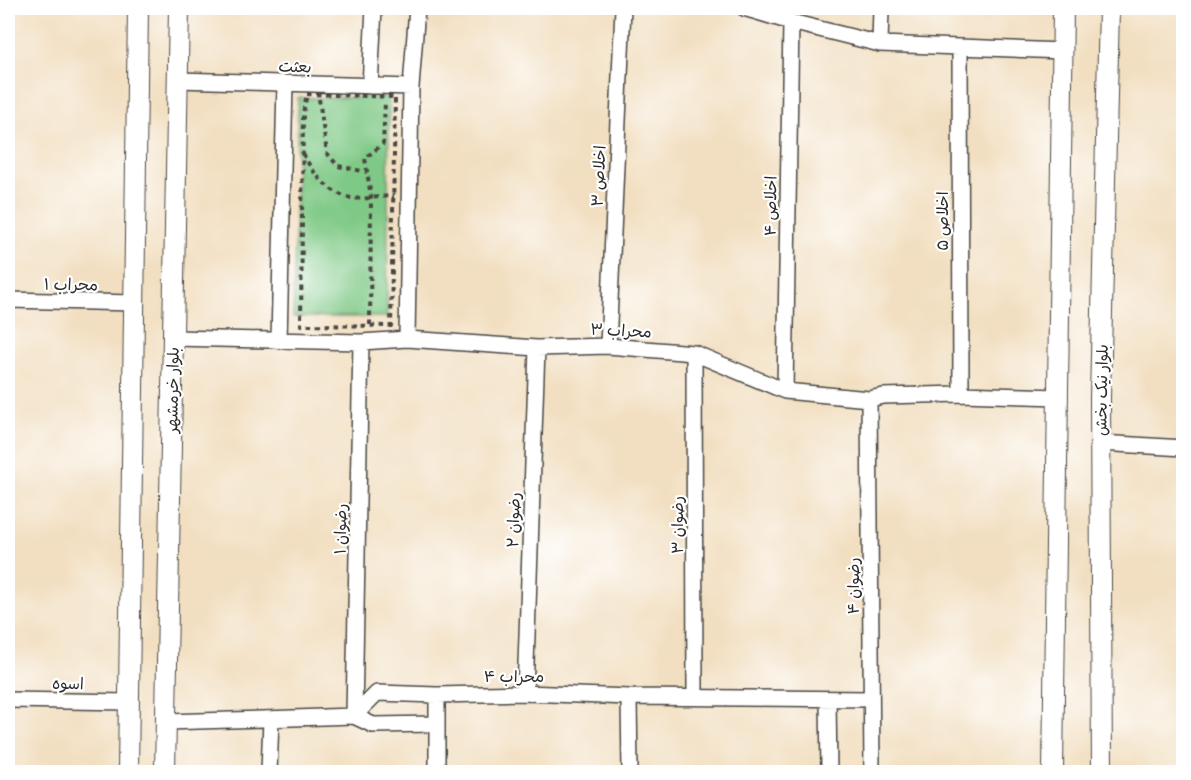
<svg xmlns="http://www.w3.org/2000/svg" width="1191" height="780" font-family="'Gochi Hand','Playpen Sans Arabic',sans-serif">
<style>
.green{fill:#7fc986;stroke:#557a58;stroke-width:1.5}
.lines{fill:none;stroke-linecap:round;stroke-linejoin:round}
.minor-casing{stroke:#494642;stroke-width:18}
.tertiary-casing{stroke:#494642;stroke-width:22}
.path{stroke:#494642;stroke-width:4;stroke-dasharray:4.5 4.5;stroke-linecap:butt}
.minor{stroke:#fff;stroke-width:15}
.tertiary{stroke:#fff;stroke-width:20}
.labels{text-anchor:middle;stroke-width:4.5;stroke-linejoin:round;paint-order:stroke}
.street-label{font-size:16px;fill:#2b2b2b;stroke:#fff}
</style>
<rect width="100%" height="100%" fill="#fff"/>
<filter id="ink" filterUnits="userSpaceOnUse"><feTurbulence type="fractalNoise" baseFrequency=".0167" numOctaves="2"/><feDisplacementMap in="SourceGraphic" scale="12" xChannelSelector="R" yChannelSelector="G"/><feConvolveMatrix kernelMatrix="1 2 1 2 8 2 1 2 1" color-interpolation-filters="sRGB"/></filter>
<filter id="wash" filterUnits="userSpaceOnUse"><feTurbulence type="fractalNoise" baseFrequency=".008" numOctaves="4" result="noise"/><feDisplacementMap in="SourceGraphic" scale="24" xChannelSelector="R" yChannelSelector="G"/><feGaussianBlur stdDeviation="1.35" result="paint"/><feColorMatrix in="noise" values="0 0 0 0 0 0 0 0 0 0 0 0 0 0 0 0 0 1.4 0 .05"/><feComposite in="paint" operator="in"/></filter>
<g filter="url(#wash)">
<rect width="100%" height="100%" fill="#f2dfc1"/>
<!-- green -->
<path class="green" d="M385,97l4,3 -2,217h-94l5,-219z"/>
</g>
<g filter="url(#ink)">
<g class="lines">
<!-- minor casing -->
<g class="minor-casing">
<path id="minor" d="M744,8l47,14 89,22 183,7
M880,44l1,-36
M960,47l1,347
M178,80l233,7
M370,86l4,-78
M8,300l126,3
M173,338l188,4 46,-3 130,9 71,-2 86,7 91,38 84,8 14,-3 78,-2 98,3
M407,339l4,-252 6,-79
M279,341l6,-257
M361,342l-7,374 19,9 64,-1
M608,346l15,-338
M694,353l1,344
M785,391l6,-369
M869,399l3,373
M1100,443l84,5
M525,693l12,-345
M629,697l1,75
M828,699l1,73
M8,700l121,2
M166,722l188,-6 23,-23 60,2 88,-2 104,4 242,2
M269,772l2,-52
M437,772v-77"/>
</g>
<!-- tertiary casing -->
<g class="tertiary-casing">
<path id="tertiary" d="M128,772l10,-764
M165,772l14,-764
M1053,772l10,-764
M1102,772l-2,-373 9,-391"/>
</g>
<!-- path -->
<path class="path" d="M307,94l88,3 -4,229 -90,-1 2,-212z
M319,99l8,54 11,13 29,6
M303,154c10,19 25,39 48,44 13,2 29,-2 43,-2
M370,325l1,-128 -6,-39 18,-14 2,-42"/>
<!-- minor -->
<use href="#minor" class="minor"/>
<!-- tertiary -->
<use href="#tertiary" class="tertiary"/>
</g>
</g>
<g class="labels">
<!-- street labels -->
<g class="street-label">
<text transform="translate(295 66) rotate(2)" y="6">بعثت</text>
<text transform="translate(598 176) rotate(-87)" y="6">اخلاص ۳</text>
<text transform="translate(770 206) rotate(-89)" y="6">اخلاص ۴</text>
<text transform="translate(942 221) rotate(-90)" y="6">اخلاص ۵</text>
<text transform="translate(71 284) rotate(1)" y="6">محراب ۱</text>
<text transform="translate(621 330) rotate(3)" y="6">محراب ۳</text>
<text transform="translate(172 390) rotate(-89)" y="6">بلوار خرمشهر</text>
<text transform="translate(1101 390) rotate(-89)" y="6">بلوار نیک بخش</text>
<text transform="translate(513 520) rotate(-88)" y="6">رضوان ۲</text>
<text transform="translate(677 525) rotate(-90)" y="6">رضوان ۳</text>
<text transform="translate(340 529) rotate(-89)" y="6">رضوان ۱</text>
<text transform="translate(853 586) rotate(-90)" y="6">رضوان ۴</text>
<text x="514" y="682">محراب ۴</text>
<text transform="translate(68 683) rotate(1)" y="6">اسوه</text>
</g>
</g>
<!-- margin -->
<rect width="1191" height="780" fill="none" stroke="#fff" stroke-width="30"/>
</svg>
